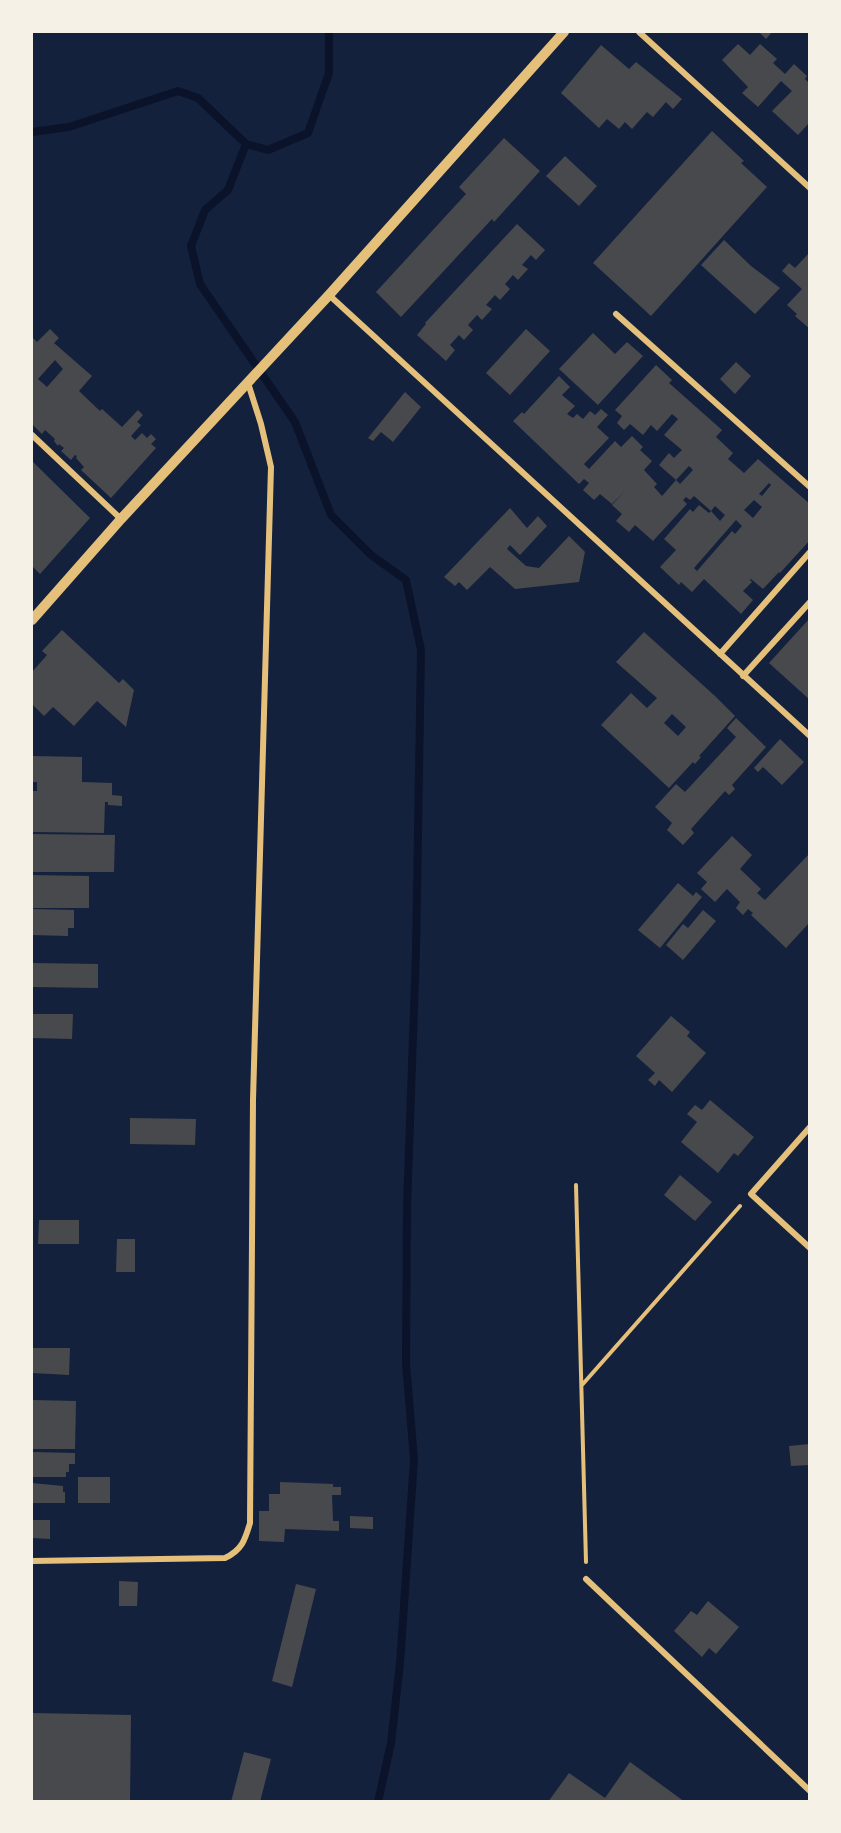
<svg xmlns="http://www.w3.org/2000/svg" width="841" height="1833" font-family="'Asap Condensed',sans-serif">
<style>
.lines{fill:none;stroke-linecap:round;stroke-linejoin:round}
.stream{stroke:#0b132b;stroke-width:8}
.building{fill:#48494c;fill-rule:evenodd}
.path{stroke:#e5c07b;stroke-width:4}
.minor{stroke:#e5c07b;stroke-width:6}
.tertiary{stroke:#e5c07b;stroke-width:10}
</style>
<rect width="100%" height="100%" fill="#14213d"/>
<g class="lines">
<!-- stream -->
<path class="stream" d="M32,132l37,-5 109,-36 20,7 48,46 22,6 40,-17 21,-60v-41
M246,144l-18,46 -23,20 -14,36 9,38 95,138 36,93 40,40 35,25 15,70 -5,301 -9,256 -1,156 8,97 -14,203 -9,80 -13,59"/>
</g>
<!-- building -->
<path class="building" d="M759,32h13l-6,7z
M738,44l12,11 10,-11 17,15 -4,4 12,11 9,-10 13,12 -2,3 5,5v38l-12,13 -26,-24 20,-20 -11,-10 -23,26 -16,-14 6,-6 -26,-27z
M601,45l28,24 7,-7 46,37 -9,10 -7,-7 -13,15 -6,-5 -15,17 -7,-7 -6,7 -12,-10 -8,9 -38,-35z
M712,131l32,30 -3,2 26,24 -116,129 -58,-53z
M504,138l36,33 -46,51 -2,-3 -91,98 -25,-25 90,-98 -7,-7z
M565,156l32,30 -18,20 -33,-30z
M517,224l28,26 -9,10 -5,-5 -9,10 6,4 -10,11 -5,-5 -8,9 5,5 -10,11 -5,-5 -9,10 6,4 -10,11 -5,-5 -9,10 5,5 -9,10 -5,-5 -9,10 5,5 -9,11 -29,-26 9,-11 -1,-1z
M724,240l27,26 29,22 -25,26 -54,-49z
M810,252v77l-15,-13 2,-2 -10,-9 15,-16 -20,-18 7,-8 6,5z
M50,329l9,9 -5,5 38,33 -13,15 21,20 2,-2 20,18 16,-17 5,5 -6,7 4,3 -10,11 4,4 7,-7 5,5 4,-4 5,5 -5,5 5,4 -45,50 -30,-28 3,-3 -8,-9 1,-2 -2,-1 -4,5 -10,-9 3,-3 -5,-4 -1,2 -4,-5 1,-2 -10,-9 -3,4 -10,-10v-87l5,5zM55,360l8,9 -16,18 -9,-8z
M526,329l24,22 -40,44 -24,-22z
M593,333l22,21 12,-12 16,14 -45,49 -39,-36z
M736,362l15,14 -16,18 -15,-15z
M656,365l16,15 -3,3 53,47 -6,7 17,16 -5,6 16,14 14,-14 52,45v36l-30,33 -1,-1 -16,17 -12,-10 -1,1 2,2 -9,9 10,9 -12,14 -37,-35 -12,13 -11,-10 -2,3 -19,-18 16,-17 -12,-11 26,-30 3,3 6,-7 10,8 2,-2 9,10 5,-6 -10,-9 -4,5 -17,-15 -4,4 -4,-3 -3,3 4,4 -34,37 -18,-16 -6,7 -13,-11 6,-7 -10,-9 13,-14 -13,13 -12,-10 -6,6 -11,-10 6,-7 -5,-4 -5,5 -66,-63 9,-9 2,2 35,-38 11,11 -8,8 13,11 -8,8 6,4 4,-4 6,5 7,-8 5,4 6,-6 7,6 -11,12 12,11 -25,26 5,5 26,-28 6,6 11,-11 11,11 -3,3 12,11 -8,9 13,14 -3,3 8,9 14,-16 4,4 13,-14 -4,-4 -13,14 -17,-15 10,-12 5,5 8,-8 -18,-15 14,-16 -6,-5 -15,17 -6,-6 -8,10 -13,-11 -6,6 -7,-7 5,-7 -7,-6zM769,483l2,2 -9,11 -3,-2zM754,500l8,7 -9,11 -9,-8zM736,520l6,6 -7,8 -3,-3 -35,40 -3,-3z
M405,392l16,15 -28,35 -12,-10 -8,9 -5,-3z
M32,461l58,57 -50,56 -8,-8z
M510,508l17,20 11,-12 9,10 -27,29 -10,-10 -3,4 19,17 13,2 30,-32 16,16 -6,30 -64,7 -25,-22 -23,23 -8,-8 -4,4 -11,-9z
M810,618v82l-41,-37z
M62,630l57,53 4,-4 11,11 -8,37 -29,-26 -23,25 -21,-19 -9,9 -12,-12v-32l15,-17 -5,-4z
M644,632l71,64 20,20 -36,40 2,1 -6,7 -2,-2 -24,26 -68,-63 30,-32 16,15 10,-10 -41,-36zM672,714l14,13 -8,9 -14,-13z
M736,718l30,29 -34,38 3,4 -6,6 -4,-4 -34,38 3,4 -11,12 -16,-15 5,-7 -17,-16 21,-23 9,8 51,-55 -9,-9z
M780,739l24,23 -22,23 -19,-18 -5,5 -4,-4z
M32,756l50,1v25l30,1v12l10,1v10l-14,-1v-3h-3l-1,31 -72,-1v-41h5v-9h-5z
M32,834l83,1 -1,37h-82z
M732,836l20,19 -12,14 21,20 -4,4 8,7 45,-47v69l-24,26 -35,-33 2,-2 -5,-4 -5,6 -7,-7 4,-6 -13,-13 -12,13 -14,-13 6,-7 -10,-9z
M32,875l57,1v32h-57z
M678,883l15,13 3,-4 6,5 -42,51 -22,-18z
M32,909l42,1v18h-6v8l-36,-1z
M703,910l13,11 -33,39 -17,-15 17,-21 5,4z
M32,963l66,1v24l-66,-1z
M32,1014h41l-1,25 -40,-1z
M671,1016l19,16 -3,4 19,17 -34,39 -13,-12 -4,6 -7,-6 7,-7 -19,-17z
M710,1100l44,37 -16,19 -4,-3 -16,20 -37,-31 16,-20 -10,-8 8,-9 7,5z
M130,1118l66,1 -1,26 -65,-1z
M680,1175l32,27 -17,19 -31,-26z
M39,1220h40v24h-41z
M117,1239h18v33h-19z
M32,1348h38l-1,27 -37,-2z
M32,1400l44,1 -1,48h-43z
M810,1444v21l-19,1 -2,-20z
M32,1452l43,1v11h-6v8h-3v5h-34z
M78,1477h32v26h-32z
M280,1482l53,2v3h8v8h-9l1,26h6v10l-54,-2 -1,13 -25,-1v-30h10v-17h11z
M32,1483l31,3v6h2v11h-33z
M350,1516l23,1v12l-23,-1z
M32,1520h18v19l-18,-1z
M119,1581l19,1 -1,24h-18z
M296,1584l20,5 -24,98 -20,-6z
M708,1601l31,26 -23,27 -7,-6 -7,9 -28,-26 17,-20 6,4z
M32,1713l99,2 -1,87h-98z
M244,1752l27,7 -11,43h-29z
M630,1762l55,40h-137l21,-29 36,25z"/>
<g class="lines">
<!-- path -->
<path class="path" d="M576,1185l10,377
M582,1385l158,-179"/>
<!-- minor -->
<path class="minor" d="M639,32l171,156
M329,295l481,441
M616,314l194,173
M32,435l89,84
M720,654l90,-102
M743,676l67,-74
M810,1127l-59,67 59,54
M32,1561l193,-3c17,-8 20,-18 25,-35l3,-423 18,-633 -10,-43 -13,-41
M586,1579l224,212"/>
<!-- tertiary -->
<path class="tertiary" d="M32,620l89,-101 208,-224 235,-263"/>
</g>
<!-- border -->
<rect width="841" height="1833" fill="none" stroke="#f6f1e7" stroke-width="66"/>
</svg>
